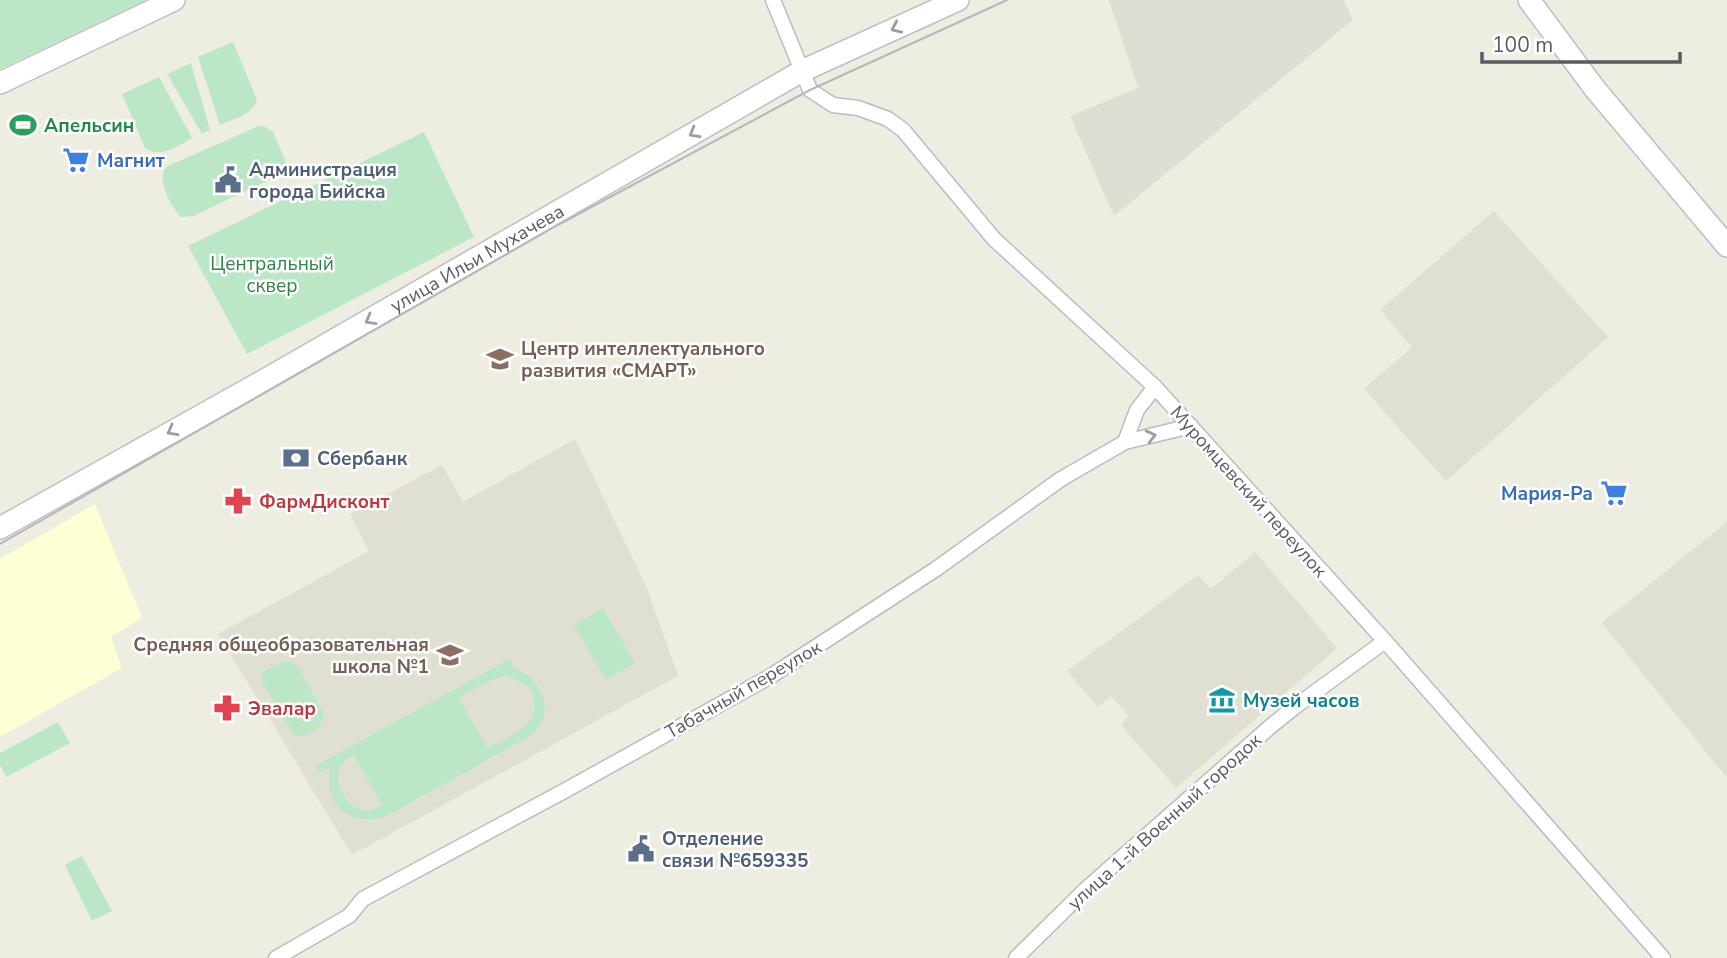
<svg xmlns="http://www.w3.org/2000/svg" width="1727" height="958" font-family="'Nunito Sans',sans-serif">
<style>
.commercial{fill:#feffd4}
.industrial{fill:#deded5}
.education{fill:#dfe0d1}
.green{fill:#bbe7c6;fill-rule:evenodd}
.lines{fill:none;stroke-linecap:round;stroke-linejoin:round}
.minor-casing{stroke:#bbbcc3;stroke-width:17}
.secondary-casing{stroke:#bdbfc7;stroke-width:24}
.minor{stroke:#fff;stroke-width:14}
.secondary{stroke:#fff;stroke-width:21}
.tram{stroke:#b6b7b7;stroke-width:2}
.oneway{stroke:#9b9da1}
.labels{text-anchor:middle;stroke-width:5;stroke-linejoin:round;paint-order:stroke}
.leisure-label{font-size:19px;font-weight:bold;fill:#27864d;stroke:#fff;text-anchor:start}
.shop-label{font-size:19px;font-weight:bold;fill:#366cbe;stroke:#fff;text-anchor:start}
.service-label{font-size:19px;font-weight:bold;fill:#4e5e75;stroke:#fff;text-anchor:start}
.street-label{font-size:19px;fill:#595b63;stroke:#fff}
.park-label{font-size:19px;fill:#2f8448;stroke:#fff}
.education-label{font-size:19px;font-weight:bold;fill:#785e54;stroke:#fff;text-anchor:start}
.health-label{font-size:19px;font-weight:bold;fill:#be3a42;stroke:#fff;text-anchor:start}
.culture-label{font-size:19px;font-weight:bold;fill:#0d838f;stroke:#fff;text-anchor:start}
</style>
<rect width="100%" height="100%" fill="#edede1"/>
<!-- commercial -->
<path class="commercial" d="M95,504l47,114 -31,19 11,31 -122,69v-178z"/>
<!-- industrial -->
<path class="industrial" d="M1109,0h235l9,20 -239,196 -44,-100 68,-28z"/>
<!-- education -->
<path class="education" d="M1494,211l114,126 -162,144 -82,-92 48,-42 -32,-37z
M575,439l71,147 32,90 -326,179 -134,-221 151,-83 -19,-37 17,-9 75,-40 21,37z
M1727,522v256l-125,-155z
M1255,552l82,96 -161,140 -55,-63 8,-9 -18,-20 -13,11 -31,-36 131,-96 13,14z"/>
<!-- green -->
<path class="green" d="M0,0h146l-146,69z
M233,42l24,58c-4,15 -24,19 -37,25l-22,-68z
M191,63l19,67 -8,4 -35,-60z
M159,77l33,61c-14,8 -32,21 -47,10l-23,-54z
M259,126h5l9,6 12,28 2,7 -3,6 -91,43 -12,1c-8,-7 -21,-32 -18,-43 1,-6 3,-6 7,-9z
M424,132l50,105 -227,117 -59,-108z
M603,608l32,55 -29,17 -32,-55z
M510,659l3,8c28,12 45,43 19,68l-149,83c-36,7 -60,-14 -52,-51l-11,5 -5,-6zM506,676c15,5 24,8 28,24 5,26 -28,39 -47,48l-28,-51 32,-17zM354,755l28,50c-32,24 -64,-38 -28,-50z
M287,662l10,3 27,49c-2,14 -16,26 -30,21l-32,-53 -1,-7c8,-8 16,-12 26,-13z
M58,722l12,21 -64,34 -6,-12v-12z
M82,856l30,55 -20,10 -27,-56z"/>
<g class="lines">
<!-- minor casing -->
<g class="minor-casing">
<path id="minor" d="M773,0l37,90 23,15 25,3 30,11 15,11 91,109 161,148 230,254 278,317
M1155,387l-18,23 -12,32 66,-16
M276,958l73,-42 14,-17 203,-109 205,-114 165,-107 125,-90 64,-37
M1016,958l69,-68 186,-164 25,-20 89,-65"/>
</g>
<!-- secondary casing -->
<g class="secondary-casing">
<g id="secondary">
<path d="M1529,0l66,89 132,157"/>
<path d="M0,83l174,-83"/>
<path id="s1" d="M0,528l254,-142 548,-315 156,-71"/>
</g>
</g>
<!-- minor -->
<use href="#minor" class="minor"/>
<!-- secondary -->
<use href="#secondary" class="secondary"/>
<!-- tram -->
<path class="tram" d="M0,544l556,-318 254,-136 197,-90"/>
</g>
<!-- one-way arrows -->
<defs><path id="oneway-chevron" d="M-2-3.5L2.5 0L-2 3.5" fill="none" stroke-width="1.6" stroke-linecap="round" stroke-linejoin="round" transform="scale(1.75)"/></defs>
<g class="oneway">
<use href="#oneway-chevron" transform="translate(896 28) rotate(156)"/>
<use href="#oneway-chevron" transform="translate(694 133) rotate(150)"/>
<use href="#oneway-chevron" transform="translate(370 320) rotate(150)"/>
<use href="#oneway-chevron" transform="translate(172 431) rotate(151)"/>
<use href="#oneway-chevron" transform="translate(1151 436) rotate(-14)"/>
</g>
<!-- icons -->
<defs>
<g id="stadium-bare" transform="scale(2.1)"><path d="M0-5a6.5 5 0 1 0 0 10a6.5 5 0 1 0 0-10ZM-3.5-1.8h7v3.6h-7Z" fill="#2e9e5b" stroke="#fff" stroke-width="2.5" paint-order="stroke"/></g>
<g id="supermarket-bare" transform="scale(2.1)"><path d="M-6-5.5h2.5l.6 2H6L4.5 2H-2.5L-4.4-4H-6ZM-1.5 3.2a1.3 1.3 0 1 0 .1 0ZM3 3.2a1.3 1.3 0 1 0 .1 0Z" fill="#3f7fe0" stroke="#fff" stroke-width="2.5" paint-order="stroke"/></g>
<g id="civic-bare" transform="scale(2.1)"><path d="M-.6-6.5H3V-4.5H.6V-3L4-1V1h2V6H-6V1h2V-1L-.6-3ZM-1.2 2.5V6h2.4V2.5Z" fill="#5c6f8a" stroke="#fff" stroke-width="2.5" paint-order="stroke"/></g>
<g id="school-bare" transform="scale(2.1)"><path d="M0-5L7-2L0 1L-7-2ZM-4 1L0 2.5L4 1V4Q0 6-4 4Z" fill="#8d6e63" stroke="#fff" stroke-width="2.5" paint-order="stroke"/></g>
<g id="bank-bare" transform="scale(2.1)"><path d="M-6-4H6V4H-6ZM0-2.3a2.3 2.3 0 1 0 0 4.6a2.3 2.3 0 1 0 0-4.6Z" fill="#5c6f8a" stroke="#fff" stroke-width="2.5" paint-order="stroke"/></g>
<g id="pharmacy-bare" transform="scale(2.1)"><path d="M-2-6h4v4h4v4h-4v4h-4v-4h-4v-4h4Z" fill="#e0444e" stroke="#fff" stroke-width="2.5" paint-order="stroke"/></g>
<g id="museum-bare" transform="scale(2.1)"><path d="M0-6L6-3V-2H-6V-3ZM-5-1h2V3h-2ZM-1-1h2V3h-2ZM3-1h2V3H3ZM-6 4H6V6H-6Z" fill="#0f9aa8" stroke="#fff" stroke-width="2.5" paint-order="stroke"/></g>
</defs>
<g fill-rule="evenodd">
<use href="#stadium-bare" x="23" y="125"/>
<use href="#supermarket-bare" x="76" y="160"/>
<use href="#civic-bare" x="228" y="180"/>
<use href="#school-bare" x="500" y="359"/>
<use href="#bank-bare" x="296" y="458"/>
<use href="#supermarket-bare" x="1614" y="493"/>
<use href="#pharmacy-bare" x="238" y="501"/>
<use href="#school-bare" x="450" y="655"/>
<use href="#museum-bare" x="1222" y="700"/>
<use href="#pharmacy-bare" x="227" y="708"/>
<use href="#civic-bare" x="641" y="849"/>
</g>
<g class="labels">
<!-- leisure labels -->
<g class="leisure-label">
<text x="44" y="132">Апельсин</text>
</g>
<!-- shop labels -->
<g class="shop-label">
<text x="97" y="167">Магнит</text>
<text x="1593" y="500" text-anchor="end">Мария-Ра</text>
</g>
<!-- service labels -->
<g class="service-label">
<text x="249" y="176">Администрация<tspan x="249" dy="22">города Бийска</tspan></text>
<text x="317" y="465">Сбербанк</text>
<text x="662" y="845">Отделение<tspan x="662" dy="22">связи №659335</tspan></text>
</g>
<!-- street labels -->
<g class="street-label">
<text dy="7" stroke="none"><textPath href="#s1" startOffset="548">улица Ильи Мухачева</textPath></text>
<text transform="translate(1249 491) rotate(48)" y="7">Муромцевский переулок</text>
<text transform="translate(743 689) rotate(-30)" y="7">Табачный переулок</text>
<text transform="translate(1164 821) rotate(-42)" y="7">улица 1-й Военный городок</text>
</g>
<!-- park labels -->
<g class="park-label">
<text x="272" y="270">Центральный<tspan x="272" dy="22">сквер</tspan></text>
</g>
<!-- education labels -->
<g class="education-label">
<text x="521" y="355">Центр интеллектуального<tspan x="521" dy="22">развития «СМАРТ»</tspan></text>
<text x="429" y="651" text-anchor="end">Средняя общеобразовательная<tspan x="429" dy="22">школа №1</tspan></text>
</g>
<!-- health labels -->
<g class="health-label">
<text x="259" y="508">ФармДисконт</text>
<text x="248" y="715">Эвалар</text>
</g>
<!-- culture labels -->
<g class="culture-label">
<text x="1243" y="707">Музей часов</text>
</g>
</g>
<!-- scale -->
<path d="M1482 52v10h198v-10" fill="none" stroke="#595b63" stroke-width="3.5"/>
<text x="1492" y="52" font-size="21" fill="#595b63" stroke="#ffffff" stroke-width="5" paint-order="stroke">100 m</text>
</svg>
